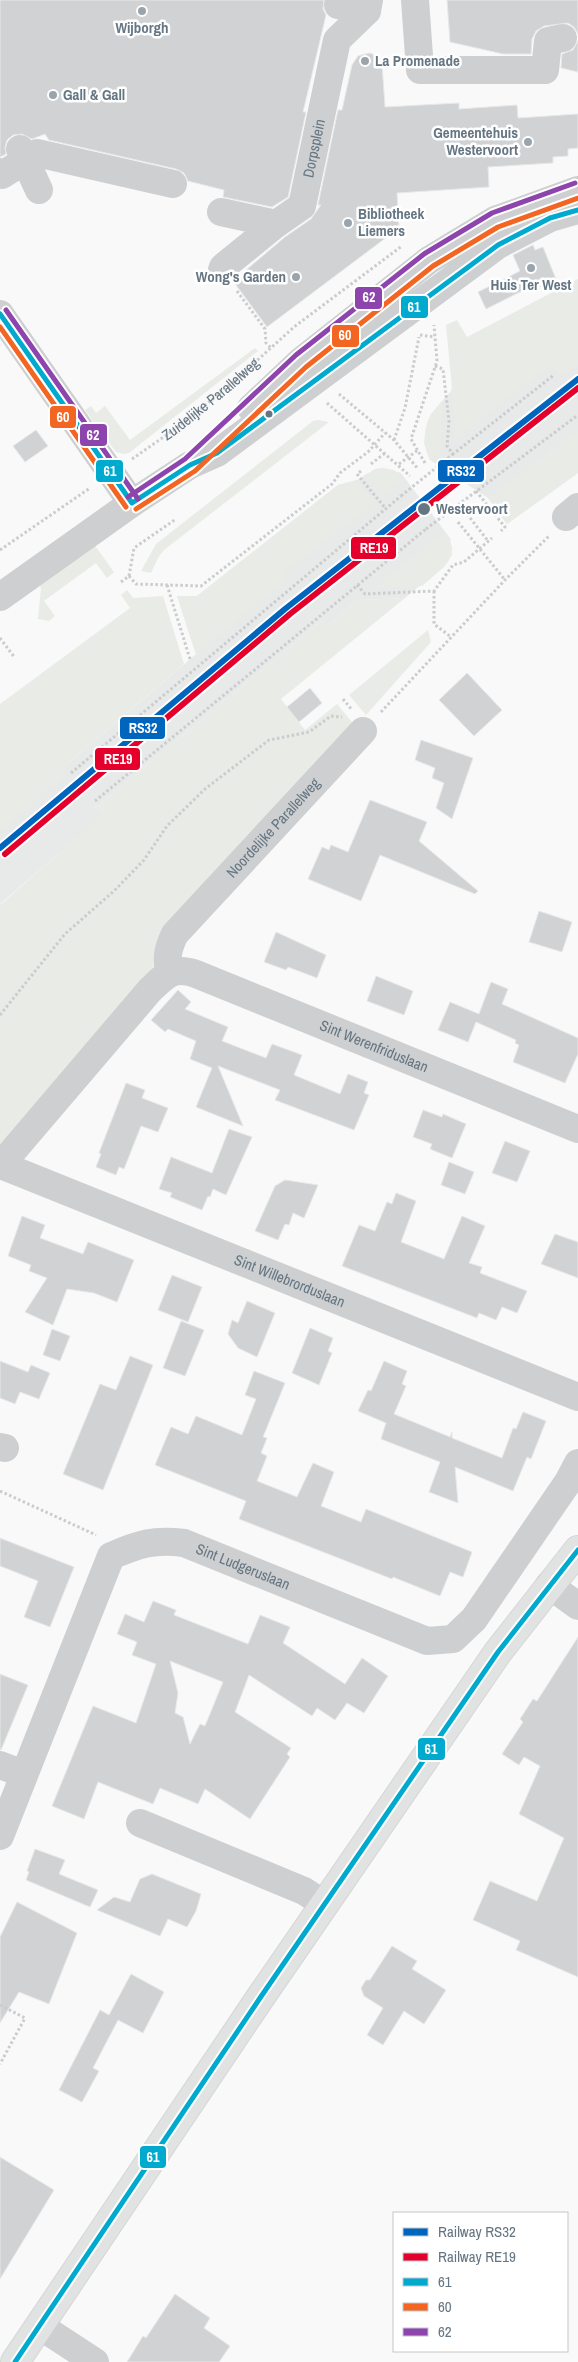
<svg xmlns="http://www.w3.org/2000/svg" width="578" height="2362" font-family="'Archivo Narrow',sans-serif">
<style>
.built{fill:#e8e9e9}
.green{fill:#e8ebe6}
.building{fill:#d0d2d3;stroke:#e8e8e8;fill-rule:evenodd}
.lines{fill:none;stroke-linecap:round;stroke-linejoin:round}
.major-casing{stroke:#d5d6d7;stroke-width:30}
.path{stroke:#cbcccd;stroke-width:3;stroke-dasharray:2.5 2.5;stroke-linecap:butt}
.minor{stroke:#cecfd0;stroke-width:28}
.major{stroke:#e1e2e2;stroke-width:28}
.path-bridge{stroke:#cbcccd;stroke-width:3;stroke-dasharray:2.5 2.5;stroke-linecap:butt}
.bus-1-casing{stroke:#fff;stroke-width:9}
.bus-2-casing{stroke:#fff;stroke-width:9}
.bus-3-casing{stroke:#fff;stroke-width:9}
.bus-1{stroke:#00a9ce;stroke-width:5}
.bus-2{stroke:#f26522;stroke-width:5}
.bus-3{stroke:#8e44ad;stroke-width:5}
.rail-1-casing{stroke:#fff;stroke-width:10}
.rail-2-casing{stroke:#fff;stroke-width:10}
.rail-1{stroke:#0065bd;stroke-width:6}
.rail-2{stroke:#e4002b;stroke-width:6}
.poi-dot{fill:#99a4ac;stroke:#fff;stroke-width:2}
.bus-dot{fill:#657683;stroke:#fff;stroke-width:2}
.labels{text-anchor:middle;stroke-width:5;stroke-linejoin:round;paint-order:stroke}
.poi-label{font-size:15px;font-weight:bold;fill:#657683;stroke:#fff;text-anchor:start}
.street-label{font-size:15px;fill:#657683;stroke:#fff}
.stop-label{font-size:15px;font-weight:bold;fill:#657683;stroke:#fff;text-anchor:start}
.line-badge{stroke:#fff;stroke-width:2}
.badge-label{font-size:14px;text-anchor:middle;font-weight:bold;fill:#fff}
</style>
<rect width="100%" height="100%" fill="#f9f9f9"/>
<!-- built -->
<path class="built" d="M578,279v194l-71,51 -19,-26 -58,-38 -6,-17 3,-20 4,-9 20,-23 16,-53z
M382,468l19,5 49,65 2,11 -4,13 -43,36 -48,2 -31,27 -5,-6 -226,187 7,8 -102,88v-90l62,-45 134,-115 -19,-58h20l141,-111 19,-5 18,-11z"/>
<!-- green -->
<path class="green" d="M578,279v84l-17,14 -10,-12 -98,76 2,-20 -9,-96 11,-5 10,17z
M255,348l3,3 -129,102 -5,1 -8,-2 -31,-42 6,-4 5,7 9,-7 25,34z
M441,402c3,17 0,32 0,49l-11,9c-11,-22 -4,-41 11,-58z
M318,420l11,2 -165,128 -5,6 -8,17 -10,-2 15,-27 157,-123z
M578,430v43l-71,51 -19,-26z
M382,468l12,2 11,9 -23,18 -18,-22z
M357,480l18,23 -91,70 4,6 -92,75 -19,-58h20l141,-111z
M445,532l6,12 1,11 -8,12 -22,19 -49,2z
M93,543l21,29 -7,6 -11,-15 -52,38 11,15 -6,5 -11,-2 3,-31 -3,-5z
M127,590l6,8 30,-2 21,68 -122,105 4,6 -66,57v-128l130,-96 -9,-13z
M405,598l-124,101 24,31 32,-26 19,23 -202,226 -1,18 -153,177v-243l101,-89 -6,-8 226,-187 5,6 31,-27z
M428,630l3,12 -65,73 -17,-20z"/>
<!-- building -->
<path class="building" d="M0,0h324l-1,9 3,6 -23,97h3l-18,85 -16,10 -49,-10 1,-7 -36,-9 -4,-8 -8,-4 -127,-29 -4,-6 -13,5 -10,-5 -9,1 -6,5 -2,7 1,7 -6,3z
M447,0h131v34l-4,-7 -6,-4 -24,3 -8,5 -4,8 -1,15h-28l-53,-12z
M578,41v31l-17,-4 1,-14 11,-4z
M370,53l7,3 5,8 3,43 74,-4v6l58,-4 1,13 60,-4v34l-10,1v7l-15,1v6l-65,4 1,20 -92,6 2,35 -132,99 -34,-46 52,-44 26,-18 10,-14h-3l20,-95h4l10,-45 6,-9z
M533,245l2,5 8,-3 13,32 -24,11 -2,-3 -44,22 -8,-17 42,-21 -7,-16z
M36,430l12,16 -23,16 -12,-16z
M467,673l35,37 -28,26 -35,-36z
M310,688l12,15 -23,19 -12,-15z
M421,740l52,18 -21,61 -16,-11 8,-25 -12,-5 3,-10 -20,-8z
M370,800l57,22 -8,19 59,50 -3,3 -95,-39 -19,46 -53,-22 14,-32 7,3 2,-5 17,7z
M539,911l33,11 -10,30 -33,-10z
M276,932l50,23 -9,23 -29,-11 -2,3 -22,-8z
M376,976l37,15 -9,24 -37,-14z
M491,982l17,7 -6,15 76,34v16l-13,29 -52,-21 6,-17 -4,-2 1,-3 -40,-18 -8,20 -30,-12 12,-28 29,12z
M178,990l13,12 -6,7 43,18 -6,14 44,17 6,-14 30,11 -8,20 46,19 8,-20 20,8 -4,11 5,2 -15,35 -79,-30 5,-10 -62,-24 25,60 -47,-19 16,-39 -22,-9 6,-18 -28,-12 -3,3 -14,-12z
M126,1083l19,7 -3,8 26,10 -10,24 -17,-6 -17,43 -5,-2 -3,8 -20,-8 5,-13 -2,-1z
M423,1110l19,7 1,-3 23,10 -14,34 -22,-9 2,-5 -19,-7z
M229,1129l23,8 -26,58 -13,-6 -3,8 -2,-1 -6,14 -32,-13 2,-4 -13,-4 12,-32 41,16z
M505,1141l25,10 -13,31 -25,-9z
M449,1162l25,10 -9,22 -24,-9z
M285,1180l33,5 -14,33 -11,-5 -4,12 -4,-1 -7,16 -23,-9 20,-45z
M396,1193l20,8 -15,41 43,17 18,-43 23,10 -16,37 13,4 -2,6 47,18 -10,22 -15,-6 -6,13 -17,-7 -2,5 -135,-52 17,-41 16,6 12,-29 5,2z
M22,1216l23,9 -5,13 43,16 5,-12 46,18 -17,42 -23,-9 -27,-4 -14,36 -28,-13 22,-34 -18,-7 2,-6 -23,-9z
M555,1234l23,8v36l-37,-14z
M172,1275l30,12 -14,35 -30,-12z
M247,1301l28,12 -18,44 -19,-9 -10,-14 4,-14 6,3z
M181,1321l23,9 -19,46 -22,-8z
M310,1328l23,10 -5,13 4,2 -13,32 -27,-12z
M52,1329l18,7 -10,25 -17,-6z
M130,1356l23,9 -50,125 -40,-16 37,-90 16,6z
M0,1361l28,11 3,-7 19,8 -11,26 -19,-7 -5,12 -15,-6z
M384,1361l23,10 -5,13 4,2 -12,28 56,23 2,-5v6l50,20 11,-30 3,1 7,-17 23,9 -15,38 -4,-2 -14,34 -58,-24 3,36 -29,-11 11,-30 -59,-23 5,-16 -28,-12 10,-21 3,1z
M254,1371l31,12 -22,54 4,1 -6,15 6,3 -10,25 40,16 16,-34 21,9 -13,34 40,16 5,-13 106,43 -9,25 -13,-5 -10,24 -47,-19 -1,2 -153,-60 7,-18 -91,-36 16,-38 17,7 8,-18 46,19 14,-36 -11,-4z
M0,1538l74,29 -24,60 -26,-10 14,-36 -38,-15z
M153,1601l23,9 -2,5 74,29 12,-29 30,12 -7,16 62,41 17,-26 26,18 -24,37 -17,-10 -12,17 -18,-12 -5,8 -63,-41 -14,37 56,36 -4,6 3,3 -40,62 -45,-30 -7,15 -38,-16 -7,16 -55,-22 -14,37 -32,-13 41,-100 43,17 20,-59 -24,-9 5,-13 -20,-8 8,-20 19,8zM170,1661l53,21 -18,44 -5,-2 -10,20 -7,-27 -8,-4 3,-20z
M578,1637v340l-62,-27 4,-9 -47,-21 17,-39 47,20 27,-63 -45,-24 21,-48 -16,-9 -5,8 -17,-11 21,-32 -3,-3 13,-20 4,2z
M0,1674l28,11 -27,65h-1z
M35,1849l30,11 -6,14 39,16 -8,17 -64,-27 3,-8 -2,-1z
M152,1874l49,20 -5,17 -9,16 -19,-8 -8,17 -63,-26 17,-13 16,5 10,-23z
M17,1902l60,31 -28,71 -30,-12 -19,31v-86z
M392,1946l25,15 -5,8 34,21 -22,34 -20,-13 -21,34 -16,-10 16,-27 -19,-12 -3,-8 5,-8h4z
M131,1974l33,18 -21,41 -25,-13 -25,48 6,3 -17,31 -23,-12 41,-80 9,5z
M0,2157l54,33 -54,89z
M175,2294l35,24 -6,10 26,18 -11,16h-92l16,-26 3,2z"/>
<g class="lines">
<!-- major casing -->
<g class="major-casing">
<path id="major" d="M15,2362l245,-364 238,-346 80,-102"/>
</g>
<!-- path -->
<g class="path">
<path d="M237,291l28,38 1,14 5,5"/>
<path d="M420,335l15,2"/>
<path d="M435,366l8,3 6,52 -2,25 6,8 101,-79"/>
<path d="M339,394l55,46 24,29"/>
<path d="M327,403l83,73"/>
<path d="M394,440l11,-32 14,-71"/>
<path id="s1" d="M132,459l46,-32 52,-42 64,-58 108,-81"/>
<path d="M425,463l-14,-24 26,-78 -3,-36"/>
<path d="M371,464l14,-11"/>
<path d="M399,464l19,-14"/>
<path d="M361,471l-4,3 29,35"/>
<path d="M476,491l29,36 -4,4"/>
<path d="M474,493l104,-78"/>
<path d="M467,514l21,27"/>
<path d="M458,522l47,58"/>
<path d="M0,550l90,-62"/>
<path d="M129,576l5,-28 42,-29"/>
<path d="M121,582l8,-6 7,8 65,2 131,-102 8,-11 28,-21 17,-19"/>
<path d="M167,585l23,74"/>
<path d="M357,585l8,9 69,-3 19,-26 11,-3 28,-24"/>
<path d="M434,591v33l17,13"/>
<path d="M0,638l15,20"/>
<path d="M343,699l9,11"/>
<path d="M381,712l124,-132 44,-44"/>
<path d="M71,773l330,-277"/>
<path d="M95,801l331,-272"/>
<path d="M0,1015l65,-81 49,-43 30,-31 23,-34 38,-37 64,-49 40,-8 22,-16 11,1"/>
<path d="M0,1491l96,44"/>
<path d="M0,2005l25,13 -25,46"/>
</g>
<!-- minor -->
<g class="minor">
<path d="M415,0l5,70h125l3,-29 15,-3"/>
<path d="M338,5l29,6"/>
<path d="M20,149l19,41"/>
<path d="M0,172l2,3 35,-22 136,31"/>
<path d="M221,212l55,12"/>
<path id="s2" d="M222,270l1,-3 53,-43 26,-18 35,-166 30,-29 2,-11"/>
<path d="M0,314l132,189"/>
<path d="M251,408l50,-47 128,-101 66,-40 83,-30"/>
<path d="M566,517l12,-10"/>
<path d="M0,597l132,-94 58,-38 27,-12 281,-208 52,-27 28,-8"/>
<path id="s3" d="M169,973c-3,-16 -1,-25 6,-39l188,-203"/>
<path id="s4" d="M1,1165l577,232"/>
<path id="s5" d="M0,1166l150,-176c16,-15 23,-24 46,-16l382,155"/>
<path d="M0,1447l5,1"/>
<path d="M549,1585l29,21"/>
<path d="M0,1765l24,9"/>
<path d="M140,1823l164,68 20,13"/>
<path id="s6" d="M0,1836l111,-280c28,-12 43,-17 73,-13l243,98 26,-2 21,-20 94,-137 10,-19"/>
<path d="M40,2326l55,36"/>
</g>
<!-- major -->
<use href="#major" class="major"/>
<!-- path-bridge -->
<path class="path-bridge" d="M401,496l52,-42
M426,529l48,-36"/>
<!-- bus-1 casing -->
<g class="bus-1-casing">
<path id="bus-1" d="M0,314l132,189 58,-38 27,-12 281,-208 52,-27 28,-8
M15,2362l245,-364 238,-346 80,-102"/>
</g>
<!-- bus-2 casing -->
<g class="bus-2-casing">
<path id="bus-2" d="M0,327l126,180
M136,509l59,-38 111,-104 127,-101 65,-39 80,-29"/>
</g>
<!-- bus-3 casing -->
<g class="bus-3-casing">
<path id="bus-3" d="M6,310l132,189
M128,497l57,-38 111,-104 128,-101 68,-41 83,-30"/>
</g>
<!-- bus-1 -->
<use href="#bus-1" class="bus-1"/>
<!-- bus-2 -->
<use href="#bus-2" class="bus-2"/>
<!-- bus-3 -->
<use href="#bus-3" class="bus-3"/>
<!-- rail-1 casing -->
<g class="rail-1-casing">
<path id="rail-1" d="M0,848l285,-239 293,-230"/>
</g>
<!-- rail-2 casing -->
<g class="rail-2-casing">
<path id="rail-2" d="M5,854l285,-240 288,-226"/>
</g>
<!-- rail-1 -->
<use href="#rail-1" class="rail-1"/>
<!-- rail-2 -->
<use href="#rail-2" class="rail-2"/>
</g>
<!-- markers -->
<g class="poi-dot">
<circle cx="142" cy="11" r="5"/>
<circle cx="365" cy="61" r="5"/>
<circle cx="53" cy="95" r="5"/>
<circle cx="528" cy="142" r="5"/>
<circle cx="348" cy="223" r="5"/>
<circle cx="531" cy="268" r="5"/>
<circle cx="296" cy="277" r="5"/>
</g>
<g class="bus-dot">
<circle cx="269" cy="414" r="4.5"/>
<circle cx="424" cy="509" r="7"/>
</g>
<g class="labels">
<!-- poi labels -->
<g class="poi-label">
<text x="142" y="33" text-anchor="middle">Wijborgh</text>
<text x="375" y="66">La Promenade</text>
<text x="63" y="100">Gall &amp; Gall</text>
<text x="518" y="138" text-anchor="end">Gemeentehuis<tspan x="518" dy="17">Westervoort</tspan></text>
<text x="358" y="219">Bibliotheek<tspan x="358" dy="17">Liemers</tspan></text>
<text x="286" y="282" text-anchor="end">Wong's Garden</text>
<text x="531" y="290" text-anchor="middle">Huis Ter West</text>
</g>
<!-- street labels -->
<g class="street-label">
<text dy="5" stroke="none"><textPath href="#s2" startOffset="162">Dorpsplein</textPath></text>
<text dy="5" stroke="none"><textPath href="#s1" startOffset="99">Zuidelijke Parallelweg</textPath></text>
<text dy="5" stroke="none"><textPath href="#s3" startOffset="185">Noordelijke Parallelweg</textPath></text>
<text dy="5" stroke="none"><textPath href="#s5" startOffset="476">Sint Werenfriduslaan</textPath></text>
<text dy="5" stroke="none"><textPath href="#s4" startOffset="311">Sint Willebrorduslaan</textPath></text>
<text dy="5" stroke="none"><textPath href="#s6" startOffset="440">Sint Ludgeruslaan</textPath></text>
</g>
<!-- stop labels -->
<g class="stop-label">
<text x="436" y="514">Westervoort</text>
</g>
</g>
<g class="line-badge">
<rect x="354" y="286" width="29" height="24" rx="5" fill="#8e44ad"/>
<rect x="400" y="295" width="29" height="24" rx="5" fill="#00a9ce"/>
<rect x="331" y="324" width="29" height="24" rx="5" fill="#f26522"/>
<rect x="49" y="405" width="28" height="24" rx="5" fill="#f26522"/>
<rect x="79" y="423" width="29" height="24" rx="5" fill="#8e44ad"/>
<rect x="437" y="459" width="48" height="24" rx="5" fill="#0065bd"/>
<rect x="95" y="459" width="29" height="24" rx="5" fill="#00a9ce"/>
<rect x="350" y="536" width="47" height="24" rx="5" fill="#e4002b"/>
<rect x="119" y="716" width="47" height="24" rx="5" fill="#0065bd"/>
<rect x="94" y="747" width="47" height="24" rx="5" fill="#e4002b"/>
<rect x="417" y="1737" width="29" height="24" rx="5" fill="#00a9ce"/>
<rect x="139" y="2145" width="28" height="24" rx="5" fill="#00a9ce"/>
</g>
<g class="badge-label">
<text x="369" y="302">62</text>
<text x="414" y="312">61</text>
<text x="345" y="340">60</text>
<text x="63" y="422">60</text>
<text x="93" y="440">62</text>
<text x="461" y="476">RS32</text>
<text x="110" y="476">61</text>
<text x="374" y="553">RE19</text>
<text x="143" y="733">RS32</text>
<text x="118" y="764">RE19</text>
<text x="431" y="1754">61</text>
<text x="153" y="2162">61</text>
</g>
<!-- legend -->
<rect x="393" y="2212" width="175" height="140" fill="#ffffff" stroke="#c1c8cd"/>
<rect x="403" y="2228" width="25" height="8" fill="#0065bd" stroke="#c1c8cd"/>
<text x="438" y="2237" font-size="15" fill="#657683">Railway RS32</text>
<rect x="403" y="2253" width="25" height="8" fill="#e4002b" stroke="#c1c8cd"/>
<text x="438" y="2262" font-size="15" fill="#657683">Railway RE19</text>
<rect x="403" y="2278" width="25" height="8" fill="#00a9ce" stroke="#c1c8cd"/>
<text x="438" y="2287" font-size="15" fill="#657683">61</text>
<rect x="403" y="2303" width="25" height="8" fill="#f26522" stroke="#c1c8cd"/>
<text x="438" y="2312" font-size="15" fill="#657683">60</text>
<rect x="403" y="2328" width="25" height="8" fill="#8e44ad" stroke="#c1c8cd"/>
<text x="438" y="2337" font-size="15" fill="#657683">62</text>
</svg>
